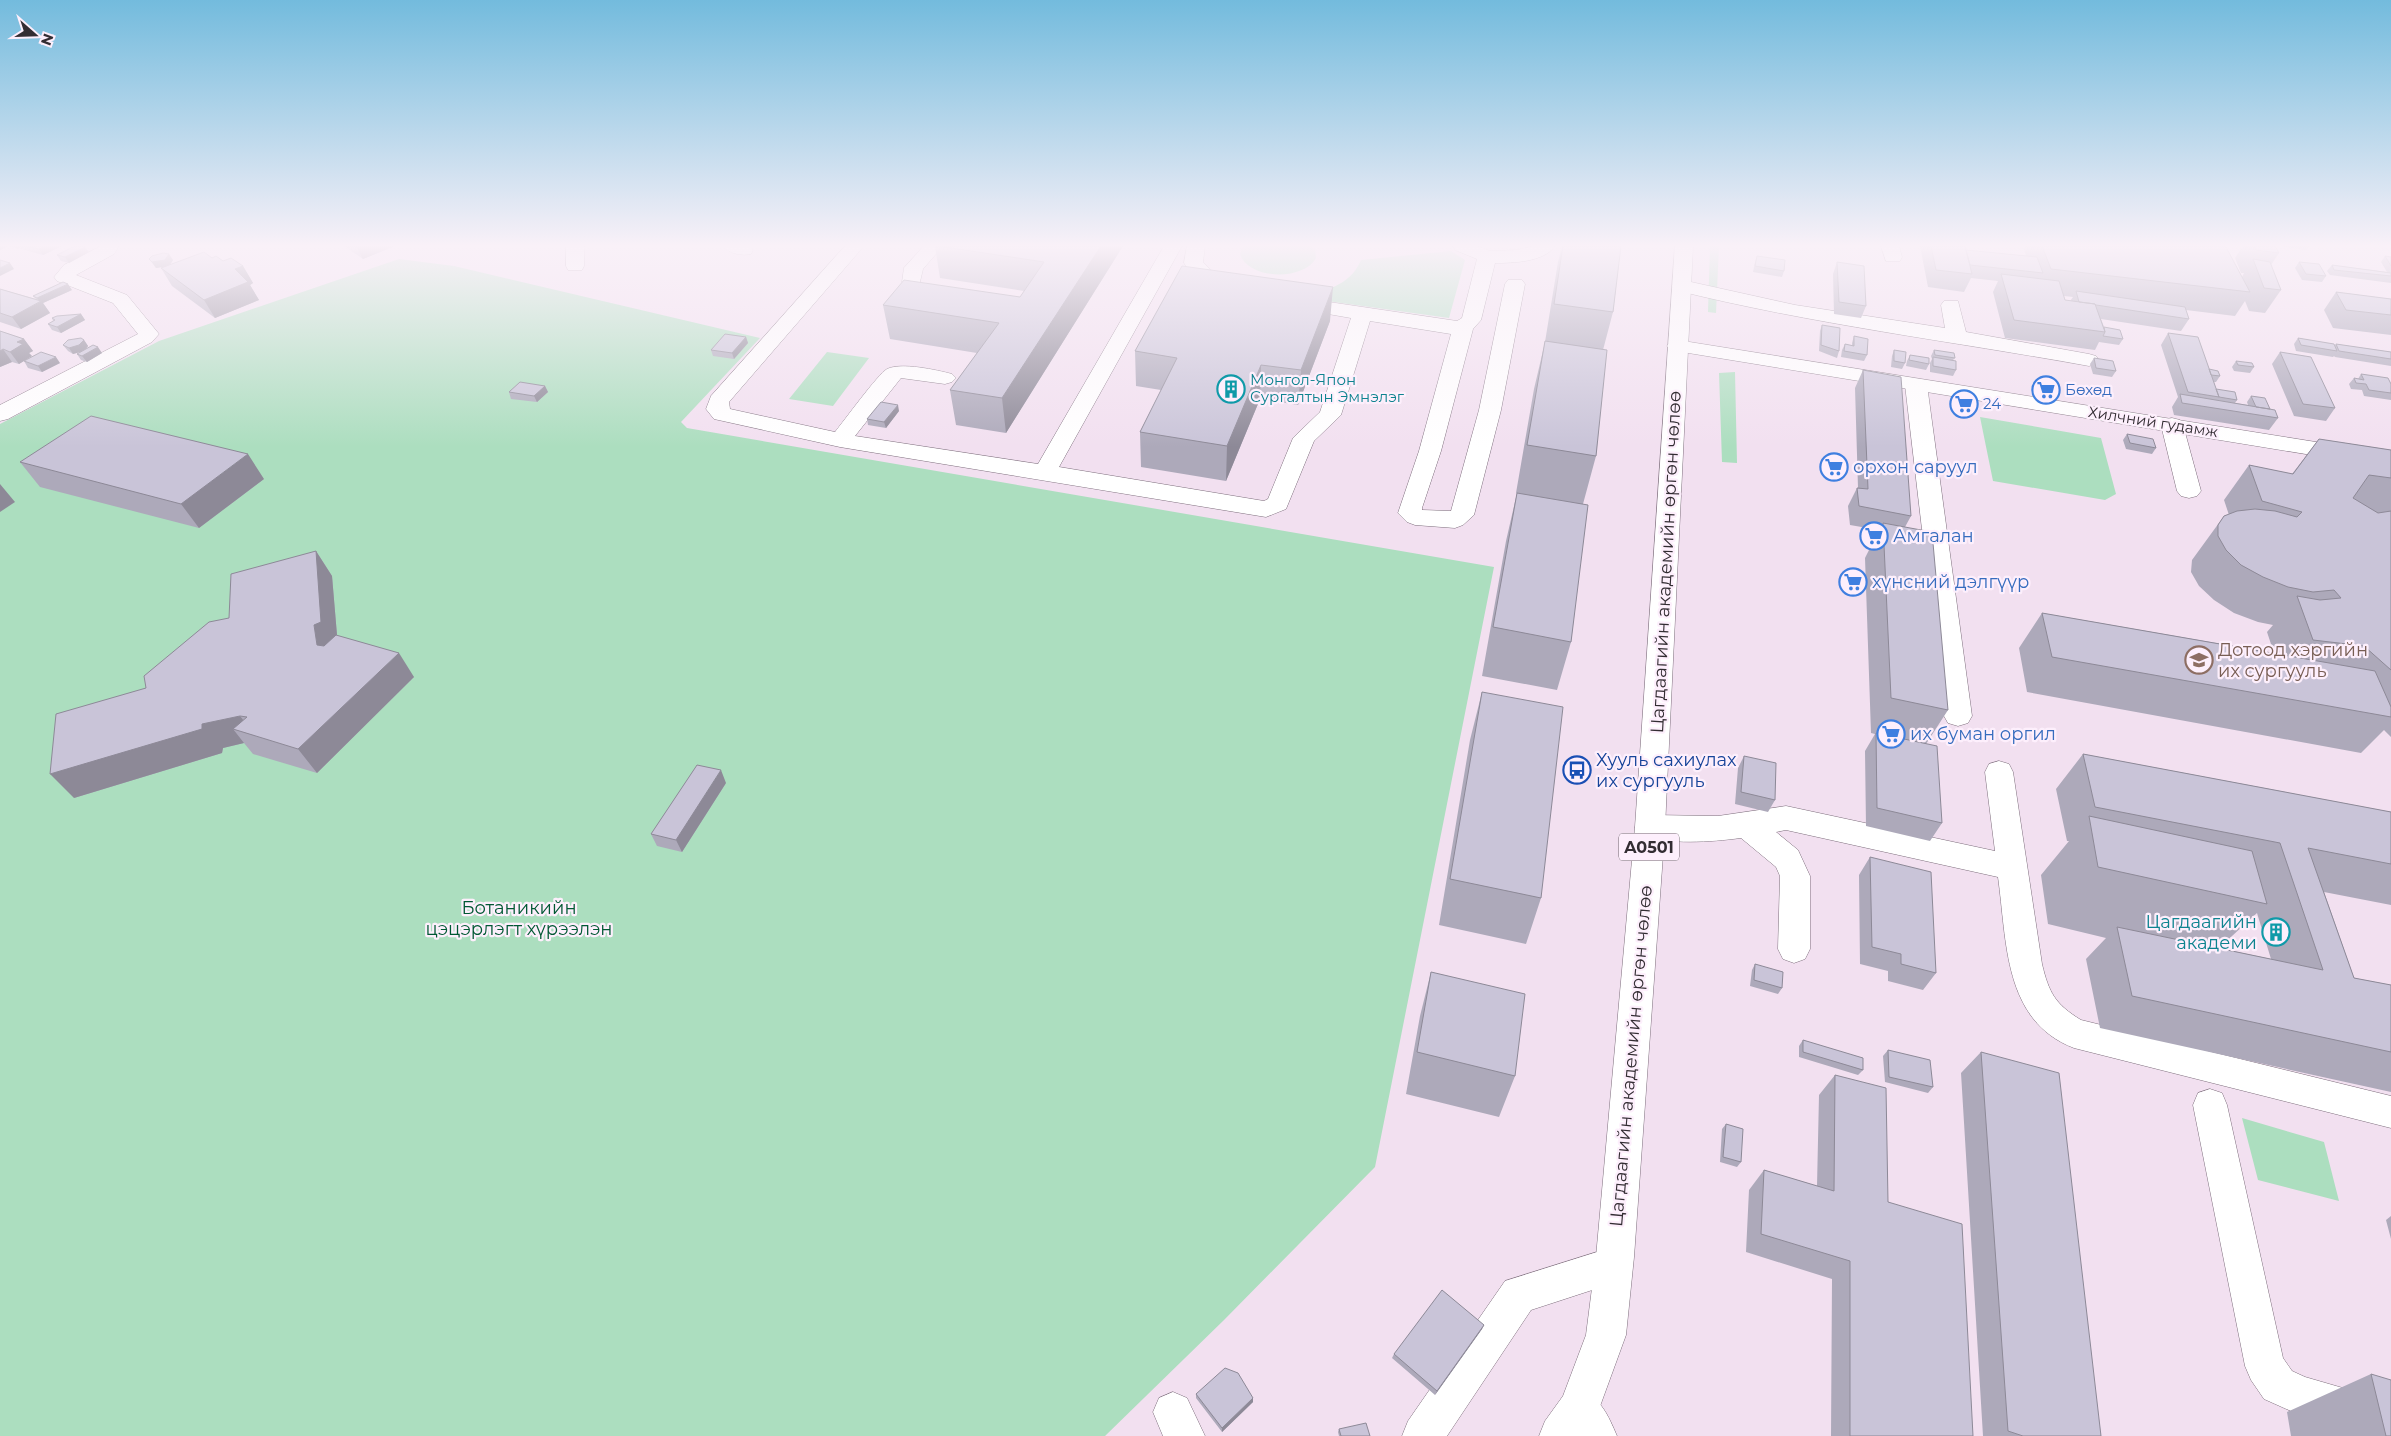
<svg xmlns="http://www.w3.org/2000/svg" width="2391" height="1436" font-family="Montserrat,sans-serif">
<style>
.green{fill:#acdebf}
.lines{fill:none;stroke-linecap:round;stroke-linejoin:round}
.minor-casing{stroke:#7e6f7d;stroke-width:1}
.major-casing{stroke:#7e6f7d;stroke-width:1}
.highway-casing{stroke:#7e6f7d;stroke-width:1}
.minor{fill:#fff;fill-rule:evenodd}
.major{fill:#fff;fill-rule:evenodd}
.highway{fill:#fff;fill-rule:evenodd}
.wall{fill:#ada9ba;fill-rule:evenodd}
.shaded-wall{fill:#8d8997}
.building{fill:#c9c4d8;stroke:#8d8997}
.labels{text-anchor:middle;stroke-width:4.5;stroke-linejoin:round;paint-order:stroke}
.far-culture-label{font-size:15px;fill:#0d838f;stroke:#fdeffc;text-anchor:start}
.far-shop-label{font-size:15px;fill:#366cbe;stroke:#fdeffc;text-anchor:start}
.far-street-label{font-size:15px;fill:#332d33;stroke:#fdeffc}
.shield{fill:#fdeffc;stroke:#70676f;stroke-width:1}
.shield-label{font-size:16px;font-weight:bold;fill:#332d33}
.shop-label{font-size:18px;fill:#366cbe;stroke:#fdeffc;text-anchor:start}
.street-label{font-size:18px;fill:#332d33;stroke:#fdeffc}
.education-label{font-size:18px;fill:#785e54;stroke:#fdeffc;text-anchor:start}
.transit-label{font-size:18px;fill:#164399;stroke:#fdeffc;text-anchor:start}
.park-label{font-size:18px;fill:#005833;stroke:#fdeffc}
.culture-label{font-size:18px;fill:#0d838f;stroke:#fdeffc;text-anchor:end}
</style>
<rect width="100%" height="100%" fill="#f2e0f0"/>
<!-- green -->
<path class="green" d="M1243,246h68l4,4 1,8c-12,23 -68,22 -76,-4z
M1710,246h9l-3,67 -8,-1z
M1451,251l14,9 -16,58 -151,-21c25,-6 52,-10 63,-37z
M399,259l55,7 306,72 -79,84 6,6 807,139 -119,600 -151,153 -119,116h-1105v-1012l159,-83z
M827,352l42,6 -36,48 -44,-7z
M1735,372l2,91 -15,-1 -3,-89z
M1980,417l121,21 15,56 -11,6 -112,-19z
M2242,1118l82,24 15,59 -81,-21z"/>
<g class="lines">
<!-- minor casing -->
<g class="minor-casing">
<path id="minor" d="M101,246h18l-5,8 -38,21 51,20 32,39 -7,8 -144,77 -8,2v-16l138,-71 -25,-31 -56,-22 -3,-4 10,-12z
M566,246h18v20l-2,4h-14l-2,-4z
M724,246h25l4,4 -2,4c-9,2 -22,0 -27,-8z
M845,246h19l-135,156 1,7 105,23c9,-11 43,-58 52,-63 14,-7 50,1 65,5l4,4 -4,4 -7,2 -44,-6 -46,58 183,28 126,-218h18l-123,221 205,34 4,-2 25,-61 27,-26 31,-94 -63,-11 -3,-4 3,-4 7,-2 162,24 5,-3 15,-59 -22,-9 -2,-4h24l13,5 28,-1 15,-4h22c-11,16 -42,17 -60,17l-14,57 -8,9 -32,122 -19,57v2l29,1 28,-101 26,-126 3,-4h14l3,4 -24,126 -27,105 -11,10 -8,3 -40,-3 -8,-3 -9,-9 21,-62 32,-117 -81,-13 -29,94 -27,26 -28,68 -20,8 -426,-70 -126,-28 -8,-10 5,-13z
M924,246h19l-20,23 -4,17h-14l-3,-4 2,-14z
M1187,246h18l-2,16 15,16 20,14 -3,4c-20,5 -41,-18 -51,-33z
M1881,246h18l3,11 -2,4h-14z
M1682,280l113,25 150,23 -4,-23 3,-4h14l8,31 123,22 7,2 3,4 -3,4 -7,2c-138,-25 -278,-42 -414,-76l-3,-4 3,-4z
M1916,379l8,1 3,5 45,331 -4,7 -10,3 -10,-3 -4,-7 -39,-331 3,-5z
M2172,418l8,2 3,5 18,66 -4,5 -8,2 -8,-2 -4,-5 -16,-66 3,-5z
M1999,761l10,3 4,8 29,192c7,29 13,40 39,56l310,76v32l-317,-80c-71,-27 -67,-107 -76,-171l-212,-47 -10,2 22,18 12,26v73l-5,10 -11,4 -11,-4 -5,-10 2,-73 -4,-9 -35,-29c-31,4 -71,7 -101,-3l-5,-8 5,-8 10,-4 68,1 68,-10 209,45 -10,-79 4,-8z
M2210,1089l12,4 5,12 56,253 9,13 13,6 86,25v34h-22l-67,-20 -38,-17 -13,-19 -6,-14 -52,-261 5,-12z
M1613,1247l13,6 6,13 -6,13 -95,31 -84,126h-45l6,-15 97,-140z
M1579,1389c22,9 29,26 38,47h-44l-14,-27 6,-14z
M1173,1392l14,6 18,38h-42l-10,-24 6,-14z"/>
</g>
<!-- major casing -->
<g class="major-casing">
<path id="major" d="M1677,340l714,114v14l-721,-118 -3,-4 3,-4z"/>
</g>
<!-- highway casing -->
<g class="highway-casing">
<path id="highway" d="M1675,246h18l-28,581 -31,430 -8,78 -27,74 -14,27h-46l6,-15 18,-25 23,-61 10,-78 39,-430z"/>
</g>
<!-- minor -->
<use href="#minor" class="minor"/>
<!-- major -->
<use href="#major" class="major"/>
<!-- highway -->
<use href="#highway" class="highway"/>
</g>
<!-- wall -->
<path class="wall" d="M0,246h62l-19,9 -22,-6 -1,-2 -2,2 -10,-3 -8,4z
M344,246h51l-32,13z
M935,246h188l-117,187 -50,-8 -6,-35 27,-37 -87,-14 -7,-34 137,-8 4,-6 -84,-13z
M1562,246h59l-8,66 -10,38 -7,106 -13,48 -12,138 -14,48 -75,-14 24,-135 11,-48h-1l18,-104 11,-47 13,-80z
M1920,246h45l1,4 60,6 -2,-7 2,-3h184l32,31 2,-4h-3l-6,-15 8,-12h32l4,7 -8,12 10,25 -16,23 -16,-2 -4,-10 -10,15 -49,-6 3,9 -8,12 -80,-12 3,8 19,12 -4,6 -20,-3 -4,8 -90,-12 -12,-46 5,-11 -27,-3 -7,14 -36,-5zM2064,296l9,1 -3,4 -5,-1z
M2283,246h26l-3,4 -22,-3z
M89,252l-20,11 -8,-2 -4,-6z
M1757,256l27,15 -2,6 -29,-5 2,-10z
M2385,256l6,1v26l-61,-8 -3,-4 5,-6 55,7 -6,-10z
M212,258l31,8 10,17 -3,2 9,15 -44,18 -43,-32 -11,-18 6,-2 -11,2 -7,-9 24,1 -3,5z
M1837,262l29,44 -5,12 -27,-4 -1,-40z
M2299,262l27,14 -4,6 -20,-2 -7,-12z
M0,289l36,10 -3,-3 39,-6 -29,13 7,10 -29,16 -21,-7z
M2336,292l55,7v36l-58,-7 -9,-18z
M81,314l4,6 -24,13 -9,-3 -4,-6 5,-3 -1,-3z
M1330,321l-32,84 -38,-6 -34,82 -85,-14 -1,-35 21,-42 -25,-4 -1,-35z
M1822,325l17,26 -2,7 -18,-7 1,-20z
M0,331l24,8 9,12 -4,2 3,3 -13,8 -7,-2 -12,5z
M2168,333l41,36 11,7 -4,6h-2l2,7 21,11 -2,3 13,2 -1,-3 4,-6 19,13 8,9 -9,12 -95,-15 -2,-8 6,-10 -17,-52z
M1854,336l13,19 -3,6 -23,-4 1,-7 3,-6 7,2v-3z
M746,337l2,6 -14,16 -21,-3 -2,-6z
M2298,338l37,7 1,-1 55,8v14l-56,-9 -1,-1 -1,1 -37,-6 -2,-7z
M84,340l4,6 -1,2 15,5 -15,9 -6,-2 -4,-6 3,-2 -7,2 -5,-3 -5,-6z
M1894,350l11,13 -3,6 -11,-2 1,-11z
M1934,350l21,8 -2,2 3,10 -3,6 -23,-4v-9l2,-4 -1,-3z
M2280,352l55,56 -9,13 -32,-5 -22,-52z
M1910,355l19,9 -3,6 -20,-4 1,-5z
M2094,358l22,13 -4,6 -19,-3 -3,-10z
M24,361l36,2 -18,9 -14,-4z
M2236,361l18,6 -4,6 -16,-2 -2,-4z
M1863,370l48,146 -6,11 43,183 -22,34 16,79 -12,18 -64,-15 -1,-75 10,-17 -4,-1 -6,-175 14,-28 -29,-5 -2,-19 9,-18h1l-3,-100z
M2361,374l30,10v16l-27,-4 -2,-6 -11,-1 -2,-5 5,-6 4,1z
M545,386l3,6 -11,10 -26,-3 -2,-7z
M899,411l-13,17 -18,-3 -1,-6z
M2127,434l29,14 -4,6 -26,-5 -3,-9z
M2319,439l72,11v287l-7,-7 -23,23 -334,-61 -8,-44 23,-35 232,40 -7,-21 6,-7 -15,-3 -24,-9 -20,-13 -15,-14 -8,-14 1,-12 32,-44 5,-1 -5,-15 25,-35 43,9z
M20,462l244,17 -65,49 -159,-41z
M316,551l16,25 5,59 77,42 -97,96 -64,-19 -9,-11 -21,5 -1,5 -148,45 72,-110 83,-70z
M1482,692l59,206 -15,46 -87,-19 31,-185z
M2083,754l308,58v93l-67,-13 30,86 37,7v107l-291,-64 -14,-69 20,-21 -58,-14 -7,-49 28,-34h-2l-11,-52zM2257,913l14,46 -52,-11z
M1744,756l31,44 -7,12 -33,-8 3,-36z
M726,783l-44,69 -25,-6 -6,-12z
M1870,857l66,116 -13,17 -35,-9v-10l-28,-7 -1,-89z
M1755,964l27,24 -4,6 -28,-8 2,-16z
M1431,972l84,104 -16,41 -93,-23 14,-78z
M1803,1040l60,30 -5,5 -59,-18v-11z
M1888,1050l45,37 -5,6 -43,-11 -2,-26z
M1981,1052l120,384h-118l-22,-363z
M1835,1075l53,127 85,234h-142l1,-157 -86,-27 3,-62 15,-20 53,16 2,-91z
M1726,1124l15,38 -4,5 -17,-5 2,-33z
M2391,1216v23l-5,-19z
M1484,1325l-2,4 -47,66 -43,-37 2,-4z
M2371,1374l20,62h-100l-4,-24z
M1196,1394l57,4v4l-31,30 -26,-34z
M1339,1429l31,7h-31l-1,-4z"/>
<!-- shaded-wall -->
<path class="shaded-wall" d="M0,246h8l-8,4z
M15,246h4l1,1 -2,2z
M46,246h16l-19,9 -4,-6z
M356,246h39l-32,13z
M1101,246h22l-117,187 -4,-35z
M85,247l4,5 -20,11 -4,-6z
M169,254l4,6 -4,6 -13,2 -4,-6z
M10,263l4,6 -14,7v-8z
M243,266l10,17 -3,2 9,15 -44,18 -11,-18 31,-31z
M68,284l4,6 -29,13 7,10 -29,16 -9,-12 28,-15 -3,-4z
M1333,287l-3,34 -32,84 3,-35z
M81,314l4,6 -24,13 -4,-6z
M746,337l2,6 -14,16 -2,-6z
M24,339l9,12 -4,2 3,3 -13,8 -9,-12 7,-10z
M84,340l4,6 -4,5 -11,3 -4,-6z
M98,347l4,6 -15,9 -5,-6z
M3,349l9,13 -12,5v-16z
M56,357l4,6 -18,9 -4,-6z
M1261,365l-1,34 -34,82 1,-35z
M545,386l3,6 -11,10 -3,-6z
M898,405l1,6 -13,17 -2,-6z
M248,454l16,25 -65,49 -18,-24z
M0,484l15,18 -15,10z
M316,551l16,25 6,71 -7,2 -14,-4 -3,-20z
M399,653l15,24 -97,96 -19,-24z
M240,716l16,20 -23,-7 11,14 -21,5 -1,5 -148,45 -24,-24 152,-50z
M721,770l5,13 -44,69 -6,-12z
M1484,1325l-2,4 -47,66 2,-4z
M1253,1398v4l-31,30v-4z"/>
<!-- building -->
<path class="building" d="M25,246h21l-7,3z
M75,246h6l4,1 -20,10 -8,-2z
M938,246h163l-99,152 -52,-8 49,-67 -116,-18 21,-25 116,17 24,-35z
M1563,246h58l-8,66 -59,-8z
M1931,246h34l7,28 -36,-4z
M2042,246h168l16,1 24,45 -199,-23z
M2254,246h21l4,7 -23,-3z
M1966,250l71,7 6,16 -73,-8z
M204,252l8,6 4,-2 7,5 8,-3 12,8 -8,3 13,13 -44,18 -43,-32z
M163,253l6,1 -4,6 -13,2 -3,-3 3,-3z
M1757,256l28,4 -1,11 -29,-5z
M2385,256l6,1v9z
M2253,259l17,3 11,28 -17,-2z
M0,260l10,3 -10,5z
M1837,262l27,4 2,40 -27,-4z
M2299,262l20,2 7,12 -20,-2z
M2332,265l59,8v3l-57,-6z
M1182,266l151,21 -32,83 -40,-5 -34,81 -87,-14 37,-74 -42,-7z
M2001,274l58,7 6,19 30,4 10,28 -91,-12z
M63,282l5,2 -31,14 -4,-2z
M0,289l41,12 -29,16 -12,-4z
M2076,291l109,16 4,12 -93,-14 -1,-1 -16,-2z
M2336,292l55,7v16l-45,-5z
M81,314l-24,13 -9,-3 7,-4 -3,-2 5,-2z
M1822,325l18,3 -1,23 -18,-6z
M2104,327l16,3 3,9 -20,-3 2,-4z
M0,331l24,8 -7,3 6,2 -13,8 -7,-3 -3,2z
M2168,333l30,4 21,60 -31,-5z
M725,334l21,3 -14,16 -21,-3z
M1854,336l14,3 -1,16 -23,-4 1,-7 9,2z
M81,338l3,2 -5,5 -10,3 -6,-3 5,-5z
M2298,338l36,6 3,7 -36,-6z
M1545,341l62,9 -11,106 -69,-11z
M2336,344l55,8v7l-52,-8z
M93,345l5,2 -16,9 -5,-2z
M1894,350l12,2 -1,11 -11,-2z
M1934,350l20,3 1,5 -20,-3z
M41,352l15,5 -18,9 -14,-5z
M2280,352l31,5 24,51 -32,-4z
M1910,355l19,3v6l-20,-4z
M1933,357l23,4v9l-23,-4z
M2094,358l19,3 3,10 -20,-3z
M2236,361l16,2 2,4 -16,-2z
M2209,369l9,2 2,5 -9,-1z
M1863,370l38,7 10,139 -52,-10 -2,-18 11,1z
M2361,374l27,4 3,6v9l-22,-3 -3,-6 -10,-1 -2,-5 10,2z
M520,382l25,4 -11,10 -25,-4z
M2216,389l19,3 2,8 -18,-3z
M2180,394l95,16 3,8 -96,-15z
M2251,396l14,2 5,11 -14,-2z
M881,402l17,3 -14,17 -17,-3z
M91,416l157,38 -67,50 -161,-42z
M2127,434l26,5 3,9 -26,-5z
M2319,439l72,11v28l-22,-3 -16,23 25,15 13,-2v159l-27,-24 -51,-6 -16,-44 23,4 21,-2 -7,-8 -21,2 -25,-5 -25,-10 -22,-12 -15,-15 -8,-14v-11l6,-9 13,-5 18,-2 20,2 22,6 5,-5 -40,-11 -13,-36 44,9z
M1517,493l71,12 -17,137 -78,-15z
M1883,523l49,9 16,178 -57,-12z
M316,551l5,71 -7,3 3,20 7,1 12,-11 63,18 -101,96 -65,-20 14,-12 -7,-1 -38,8v5l-152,45 6,-60 90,-26 -2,-12 65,-54 20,-4 2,-44z
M2042,613l333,58 16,36v10l-339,-60z
M1482,692l81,15 -22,191 -91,-19z
M1876,733l61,13 5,77 -65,-15z
M2083,754l308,58v52l-83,-16 46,130 37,7v67l-259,-56 -15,-69 206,43 -43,-127 -185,-36z
M1744,756l32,7 -1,37 -34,-8z
M697,765l24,5 -45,70 -25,-6z
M2089,816l163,35 15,53 -169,-37z
M1870,857l61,15 5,101 -35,-9v-10l-29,-7z
M1755,964l28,8 -1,16 -28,-8z
M1431,972l94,22 -10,82 -98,-24z
M1803,1040l60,18v12l-60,-18z
M1888,1050l42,10 3,27 -44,-10z
M1981,1052l78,21 42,363h-78l-15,-5z
M1835,1075l51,13 2,114 74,22 11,212h-123v-175l-89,-27 3,-64 70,21z
M1726,1124l17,5 -2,33 -18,-5z
M1442,1290l42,35 -47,66 -43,-37z
M1225,1368l13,5 15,25 -31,30 -26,-34z
M2371,1374l20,6v56h-5z
M1366,1423l4,13h-29l-2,-7z"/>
<!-- sky -->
<linearGradient id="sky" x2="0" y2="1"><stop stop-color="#73bbdd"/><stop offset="0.55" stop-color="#f9f1f8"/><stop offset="1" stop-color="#f9f1f8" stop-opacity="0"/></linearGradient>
<rect width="2391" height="447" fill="url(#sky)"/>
<!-- icons -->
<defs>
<g id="building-ring" transform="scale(1.4375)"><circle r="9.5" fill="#fdeffc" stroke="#0f9aa8" stroke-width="1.5"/><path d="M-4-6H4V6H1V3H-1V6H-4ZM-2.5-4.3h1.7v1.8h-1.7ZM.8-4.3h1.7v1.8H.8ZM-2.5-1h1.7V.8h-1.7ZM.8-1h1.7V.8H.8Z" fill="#0f9aa8"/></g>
<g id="supermarket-ring" transform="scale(1.4375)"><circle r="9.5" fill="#fdeffc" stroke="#3f7fe0" stroke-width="1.5"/><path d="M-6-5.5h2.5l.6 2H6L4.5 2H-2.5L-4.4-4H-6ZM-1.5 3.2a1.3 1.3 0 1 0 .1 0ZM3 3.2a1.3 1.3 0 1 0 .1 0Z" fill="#3f7fe0"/></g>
<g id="university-ring" transform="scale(1.4375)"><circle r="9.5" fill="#fdeffc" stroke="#8d6e63" stroke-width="1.5"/><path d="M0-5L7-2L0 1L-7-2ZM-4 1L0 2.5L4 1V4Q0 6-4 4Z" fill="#8d6e63"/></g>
<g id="bus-ring" transform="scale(1.4375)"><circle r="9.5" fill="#fdeffc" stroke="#1a4fb4" stroke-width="1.5"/><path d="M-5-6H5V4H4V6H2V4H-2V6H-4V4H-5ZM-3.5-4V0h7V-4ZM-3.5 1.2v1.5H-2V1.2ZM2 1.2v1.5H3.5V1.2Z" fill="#1a4fb4"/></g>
</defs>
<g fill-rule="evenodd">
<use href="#building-ring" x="1231" y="389"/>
<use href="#supermarket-ring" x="2046" y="390"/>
<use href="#supermarket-ring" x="1964" y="404"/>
<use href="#supermarket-ring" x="1834" y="467"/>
<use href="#supermarket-ring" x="1874" y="536"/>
<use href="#supermarket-ring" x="1853" y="582"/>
<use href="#university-ring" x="2199" y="660"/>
<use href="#supermarket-ring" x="1891" y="734"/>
<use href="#bus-ring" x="1577" y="770"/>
<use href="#building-ring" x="2276" y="932"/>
</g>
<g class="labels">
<!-- far-culture labels -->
<g class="far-culture-label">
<text x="1250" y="385">Монгол-Япон<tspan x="1250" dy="17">Сургалтын Эмнэлэг</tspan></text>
</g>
<!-- far-shop labels -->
<g class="far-shop-label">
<text x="2065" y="395">Бөхөд</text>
<text x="1983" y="409">24</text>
</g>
<!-- far-street labels -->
<g class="far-street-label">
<text transform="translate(2153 422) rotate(9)" y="5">Хилчний гудамж</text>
</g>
<!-- shield labels -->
<rect class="shield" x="1619" y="833.5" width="60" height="27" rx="4"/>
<g class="shield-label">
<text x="1649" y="853">A0501</text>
</g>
<!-- shop labels -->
<g class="shop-label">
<text x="1853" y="473">орхон саруул</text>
<text x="1893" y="542">Амгалан</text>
<text x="1872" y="588">хүнсний дэлгүүр</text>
<text x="1910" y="740">их буман оргил</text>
</g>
<!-- street labels -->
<g class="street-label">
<text transform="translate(1666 562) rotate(-87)" y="6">Цагдаагийн академийн өргөн чөлөө</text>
<text transform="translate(1631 1056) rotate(-85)" y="6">Цагдаагийн академийн өргөн чөлөө</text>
</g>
<!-- education labels -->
<g class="education-label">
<text x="2218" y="656">Дотоод хэргийн<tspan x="2218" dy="21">их сургууль</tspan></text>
</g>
<!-- transit labels -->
<g class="transit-label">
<text x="1596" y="766">Хууль сахиулах<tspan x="1596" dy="21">их сургууль</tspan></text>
</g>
<!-- park labels -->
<g class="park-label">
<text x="519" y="914">Ботаникийн<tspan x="519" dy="21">цэцэрлэгт хүрээлэн</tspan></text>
</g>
<!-- culture labels -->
<g class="culture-label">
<text x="2257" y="928">Цагдаагийн<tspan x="2257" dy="21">академи</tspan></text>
</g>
</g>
<!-- north arrow -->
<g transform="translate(35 35) rotate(110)" stroke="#fdeffc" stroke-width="4" paint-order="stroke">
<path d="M0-4L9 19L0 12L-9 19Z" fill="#332d33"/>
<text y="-8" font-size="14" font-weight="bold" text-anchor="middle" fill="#332d33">N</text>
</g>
</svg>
